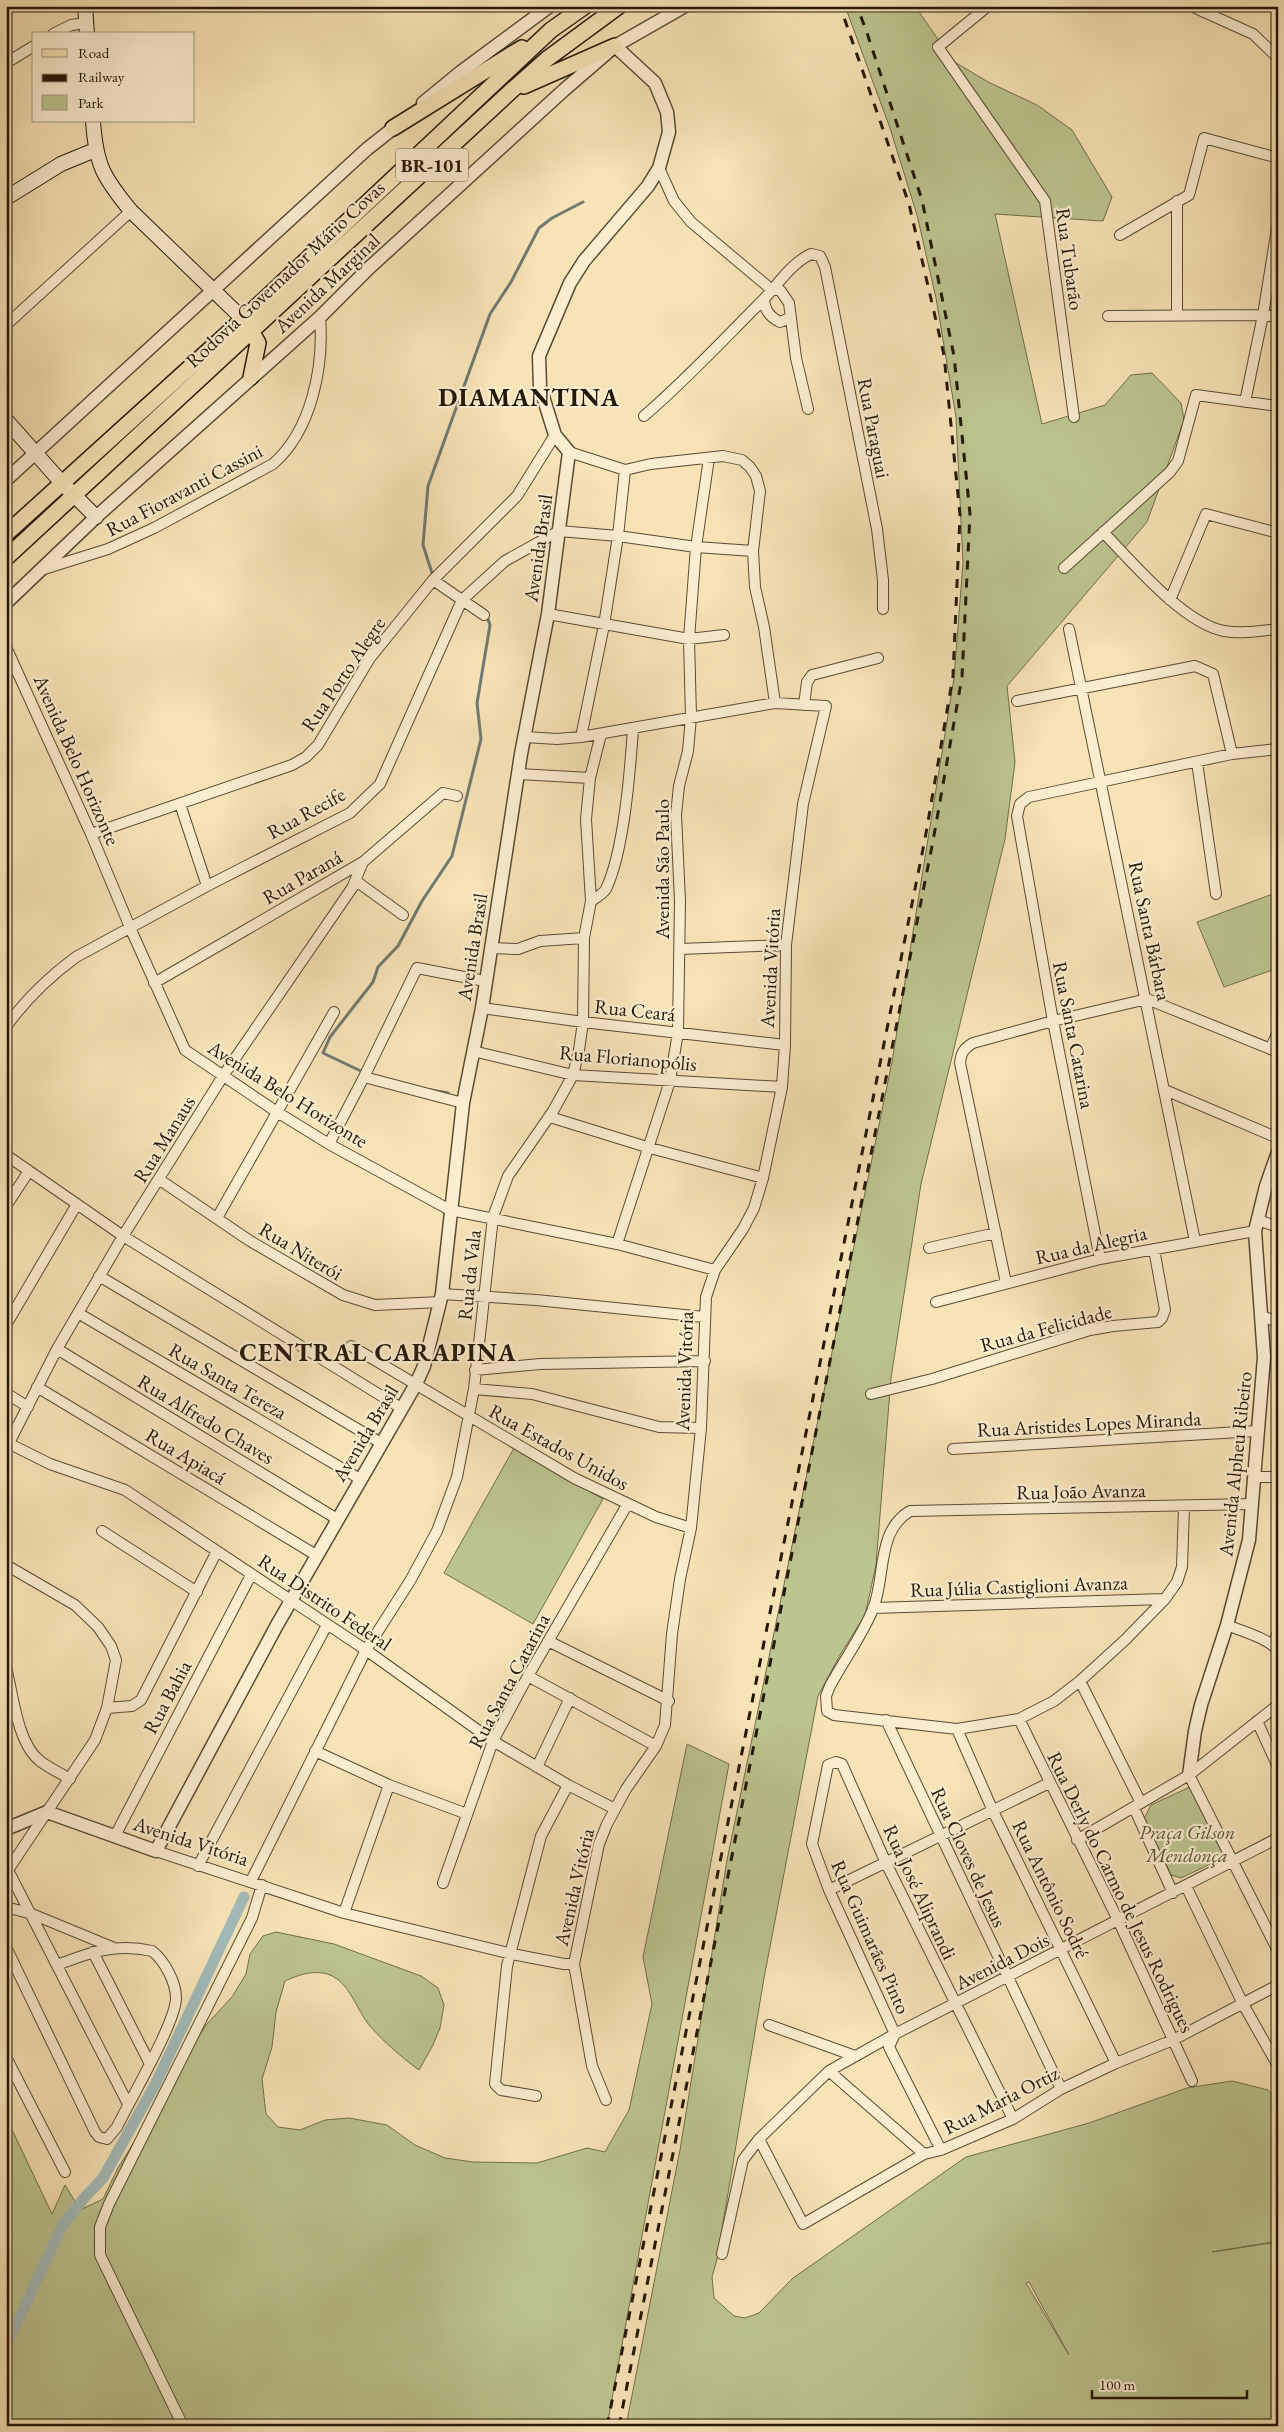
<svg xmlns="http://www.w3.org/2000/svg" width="1284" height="2432" font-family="'EB Garamond',serif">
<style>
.green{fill:#bcc48f;stroke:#706e4c;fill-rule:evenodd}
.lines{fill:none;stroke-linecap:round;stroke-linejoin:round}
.stream{stroke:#707a73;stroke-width:3}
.canal{stroke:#a2bbb9;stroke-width:11}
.minor-casing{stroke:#594b34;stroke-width:12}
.tertiary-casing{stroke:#594b34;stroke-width:15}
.secondary-casing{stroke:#241809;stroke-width:16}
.primary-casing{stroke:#241809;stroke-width:18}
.minor{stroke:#faedd0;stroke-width:10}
.tertiary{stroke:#faedd0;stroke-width:12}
.secondary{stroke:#faedd0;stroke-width:14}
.primary{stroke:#f7e3b6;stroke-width:15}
.rail{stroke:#241809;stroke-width:3;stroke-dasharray:9 9;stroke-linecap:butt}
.labels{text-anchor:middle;stroke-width:4.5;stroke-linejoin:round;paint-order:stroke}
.shield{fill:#faedd0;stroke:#645845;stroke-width:1}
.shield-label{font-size:19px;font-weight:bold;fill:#241809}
.street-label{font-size:20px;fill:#241809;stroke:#faedd0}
.park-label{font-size:20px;font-style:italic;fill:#595438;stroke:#faedd0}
.district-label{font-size:25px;font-weight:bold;letter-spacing:1px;fill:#241809;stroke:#faedd0}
</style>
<rect width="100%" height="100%" fill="#f7e3b6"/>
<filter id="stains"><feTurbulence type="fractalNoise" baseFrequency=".004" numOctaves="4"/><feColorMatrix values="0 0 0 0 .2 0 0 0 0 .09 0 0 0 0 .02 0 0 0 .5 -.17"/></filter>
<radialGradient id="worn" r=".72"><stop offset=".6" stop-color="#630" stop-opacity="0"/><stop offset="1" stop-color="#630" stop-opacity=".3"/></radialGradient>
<!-- green -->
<path class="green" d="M845,6h70l38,55 35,21 49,23 35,25 40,67 -9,24 -108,-7 47,210 63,-19 26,-30 21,-2 29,30 3,17 -37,102 -140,164 8,76 -10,77 -84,345 -30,194 -15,187 -11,50 -25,40 -22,41 -54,282 -47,281 -5,18 2,21 20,18 11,2 14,-5 34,-35 173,-121 123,-34 98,-35 45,-7 36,9 10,9v142l-66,11 66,-10 -4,184h-648l54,-276 47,-290 165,-798 62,-384 9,-115 -7,-146 -20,-119 -19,-83 -27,-87zM1029,2282l40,73 -43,-72z
M1278,892v76l-54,19 -27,-65z
M514,1448l89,51 -70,125 -89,-51z
M687,1744l42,20 -122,662h-601v-309l46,97 13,-29 15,25 23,-11 15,-31 88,-143 26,-28 14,-23 4,-20 13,-18 13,-4 58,12 87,32 17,12 6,17 -4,23 -8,19 -13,23c-18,-13 -34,-27 -49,-44 -13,-15 -20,-43 -40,-51 -15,-6 -32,0 -45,6l-9,31 -4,35 -10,32 4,35 12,13 22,3 25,-10 24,-2 38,7 28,20 30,13 28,4 64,1 50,-15 18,4 24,-42 23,-106 -9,-47z
M1190,1787l35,70 -44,21 -10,-3 -27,-56 7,-14z"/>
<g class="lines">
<!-- stream -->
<path class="stream" d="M432,573l-9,-28 5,-59 62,-172 21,-32 28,-54 13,-10 31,-16
M365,1073l-42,-20 7,-16 43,-55 5,-15 20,-21 24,-45 30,-45 29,-117 -4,-36 13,-78 -3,-9
M431,1090l17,3"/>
<!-- canal -->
<path class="canal" d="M6,2346l57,-122 23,-28 17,-18 53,-95 88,-186"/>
<!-- minor casing -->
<g class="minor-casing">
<path id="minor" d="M988,6l-50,41 107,154 29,216
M1191,6l62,28 25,24
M53,34l18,-9 15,-2
M6,63l28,-17
M659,168l15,33 17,21 81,68h8l9,13 7,55 12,51
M1120,235l69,-40 15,-57 74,20
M764,299c1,12 6,18 16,23l10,-4
M1108,316l155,-1 15,2
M1177,316v-115
M6,325l125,-114
M1245,402l18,-87 15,-93
M644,416c42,-36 79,-76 118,-115 16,-16 28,-37 49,-47l9,2 5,11 52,262 6,51v29
M569,452l56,18 26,-6 72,-8 19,4 8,7 6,9 4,15 -7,60 2,36 9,40 11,76
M1103,532c29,30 80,91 121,99 18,3 36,0 54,-2
M1064,568l106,-96 8,-11 18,-66 82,11
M44,569l64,-20 46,-21 119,-64c39,-34 51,-98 47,-147
M433,580l51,35
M1170,600l36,-86 72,19
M548,614l141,25 35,-4
M1069,629l126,612
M6,647l85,187 41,98 53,118 92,62 52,32 121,66 167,34 98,26
M1017,701l178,-35 18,8 19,80
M804,705l3,-23 5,-7 66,-17
M525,737l32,2 24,-2 194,-34 51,3 -23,98 -17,141 -1,100 -3,42 -19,91 -9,30 -11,21 -28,41 -9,27 -5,131 -10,100 -11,51 -8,55 -7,91 -9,21 -30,43 -19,35 -8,20 -25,120
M581,737l23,-112 14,-89 7,-66
M1197,762l19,132
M519,774l71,4
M180,804l27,82
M91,834l201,-69 14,-8 12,-12 52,-87 63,-78 84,-84 38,-61
M356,881l47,34
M591,901c5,-3 12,-7 15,-12 18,-38 24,-117 27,-160
M491,948l27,1 22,-8 44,-3
M680,949l106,-4
M154,983l209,-121 80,-69 14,3
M482,1008l101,14 202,23
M6,1027c19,-27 43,-50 70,-70l131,-71 143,-73 30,-29 82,-184 43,-39 54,-30 59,5 78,11 57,4
M1270,1049l8,-17
M473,1051l100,24 209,12
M364,1077l99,26
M1165,1090l113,48
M550,1117l100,31 113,30
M329,1144l35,-67 53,-109 68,13
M6,1155l117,81 278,172
M160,1180l90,61 93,54 32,10 66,-3
M6,1206l23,-35
M217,1218l117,-206
M1258,1220l20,7
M617,1244l53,-163 8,-49 2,-131 -4,-86 3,-29 9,-35 3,-34 -2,-78 7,-92 13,-89
M929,1248l67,-15
M1100,1259l-47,-238 -36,-205 3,-12 9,-7 203,-43 46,-5
M99,1276l282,167
M1006,1283l-46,-220c1,-10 4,-15 13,-20l80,-22 94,-22 131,53
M442,1294l94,6 168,17
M936,1302l164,-43 155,-28
M78,1313l282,166
M1261,1316l17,6
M6,1325l71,-121
M351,1346l223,132 82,39 35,11
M57,1349l280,170
M475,1370l65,-6 165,-3
M37,1387l279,168
M474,1389l58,5 127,33 42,1
M6,1393l22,14
M871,1394l61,-15 158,-49 23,-4 45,-4 4,-4 3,-8 -11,-61
M6,1442l44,22 75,26 241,160 127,91 75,44 47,24
M9,1443l48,-94 66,-113 100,-160 129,-188 11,-26
M953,1449l304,-18
M1255,1477h23
M1184,1507l-2,60 -5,15 -12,17 -40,41 -45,41 -26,20 -35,18 -62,10 -123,-14 -7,-4 -1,-15 4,-10c13,-24 33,-52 43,-77 13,-32 3,-78 37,-98l342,-7
M102,1531l95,61
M6,1565l69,40 23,22 13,19 5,14 -9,48 -12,32 -89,133
M873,1608l292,-9
M1227,1625c17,7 38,12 51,25
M548,1641l121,60
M1273,1645l5,-13
M6,1667c7,27 11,76 34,94 9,7 20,12 30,18
M528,1676l128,70
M1080,1681l61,122
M107,1708l25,-2 9,-6 75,-147
M1019,1719l99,201 74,161
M886,1720l175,369
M1257,1721l21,46
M957,1729l36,82 123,252
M315,1751l74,34 78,29
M537,1767l33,-69
M1189,1775l89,176
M1134,1808l39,85
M115,1836l136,-261
M1077,1840l112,-65 89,-70
M156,1851l188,62 168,41 52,10h10
M198,1866l129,-241
M8,1870l120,234
M251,1881l115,-231 44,-69 27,-50 20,-54 17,-88 19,-172 15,-41 45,-65 20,-36 6,-25 4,-28 1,-84 7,-37 -5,-82 4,-41 11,-44
M443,1883l50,-142 35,-65 99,-171
M1186,1886l57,118 35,62
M829,1890l220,-107
M6,1907l26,7 80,33
M344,1913l45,-128
M6,1947l89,185 4,5 8,2 10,-12c13,-27 59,-105 59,-129 0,-16 -12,-38 -24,-47 -36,-8 -61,1 -95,14
M93,1952l56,110
M574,1964l18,102 14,34
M769,2025l86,31
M6,2057l59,115
M829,2071l95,83
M536,2096l-35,-6 -6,-6 12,-118 34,-130 27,-51
M759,2139l44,85 121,-70 17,-4 72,-31 48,-30 55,-26 57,-23 105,-55
M941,2150l-52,-103 6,-13 -66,-144 -17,-46 16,-79 8,-3 6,2 44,99 127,256
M722,2254l21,-94 16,-21 70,-68 66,-37 383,-196
M183,2426l-83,-171v-28l9,-23 143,-286 10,-33"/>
</g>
<!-- tertiary casing -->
<g class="tertiary-casing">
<path id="tertiary" d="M423,103l39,-32 88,-65
M6,480l361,-331 33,-26
M6,603l90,-86 224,-200 49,-49 195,-178 51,-44 70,-40
M1189,1775l6,-44 6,-26 26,-80 22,-85 15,-183 -9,-126 11,-45 12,-34
M6,1829l41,-17 109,39 121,-226 139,-241 8,-18 18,-72 21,-191 19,-95 39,-254 27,-140 21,-162 -14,-17 -15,-48 -1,-31 31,-73 14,-22 64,-75 11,-18 10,-36 -2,-20 -12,-29 -40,-37"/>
</g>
<!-- secondary casing -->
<g class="secondary-casing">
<path id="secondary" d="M85,6l2,28
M93,121c3,44 10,56 38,90l112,108
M6,198l55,-34 34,-14
M6,420l56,63 34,34"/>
</g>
<!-- primary casing -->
<g class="primary-casing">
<path id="primary" d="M524,86l91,-40
M393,128l129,-80
M247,324l11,19 -7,34
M6,534l244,-221 301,-283 34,-24
M6,558l505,-467 36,-32 72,-53"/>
</g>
<!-- minor -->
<use href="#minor" class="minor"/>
<!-- tertiary -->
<use href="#tertiary" class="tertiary"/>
<!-- secondary -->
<use href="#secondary" class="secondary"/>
<!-- primary -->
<use href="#primary" class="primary"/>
<!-- rail -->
<path class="rail" d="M607,2426l318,-1587 28,-163 7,-161 -16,-160 -35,-151 -69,-198
M619,2426l314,-1585 29,-164 8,-163 -16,-158 -32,-156 -55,-167 -10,-27"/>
</g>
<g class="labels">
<!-- shield labels -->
<rect class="shield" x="396" y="148.5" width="72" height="33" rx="4"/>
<g class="shield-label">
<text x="432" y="172">BR-101</text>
</g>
<!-- street labels -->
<g class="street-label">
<text transform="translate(1070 259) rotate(82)" y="7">Rua Tubarão</text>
<text transform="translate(285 274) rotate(-43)" y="7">Rodovia Governador Mário Covas</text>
<text transform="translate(327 283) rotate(-43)" y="7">Avenida Marginal</text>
<text transform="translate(874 428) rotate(79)" y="7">Rua Paraguai</text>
<text transform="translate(184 490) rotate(-28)" y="7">Rua Fioravanti Cassini</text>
<text transform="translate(538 548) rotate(-82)" y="7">Avenida Brasil</text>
<text transform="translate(343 674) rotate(-56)" y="7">Rua Porto Alegre</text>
<text transform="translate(77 760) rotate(66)" y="7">Avenida Belo Horizonte</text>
<text transform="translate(306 813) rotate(-29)" y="7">Rua Recife</text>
<text transform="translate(662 869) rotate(-90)" y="7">Avenida São Paulo</text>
<text transform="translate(302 877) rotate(-30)" y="7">Rua Paraná</text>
<text transform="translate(1150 931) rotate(78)" y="7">Rua Santa Bárbara</text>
<text transform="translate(472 947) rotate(-81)" y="7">Avenida Brasil</text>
<text transform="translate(770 968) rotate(-87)" y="7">Avenida Vitória</text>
<text transform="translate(635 1010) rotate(6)" y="7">Rua Ceará</text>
<text transform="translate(1074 1035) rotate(79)" y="7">Rua Santa Catarina</text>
<text transform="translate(628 1058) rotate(5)" y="7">Rua Florianopólis</text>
<text transform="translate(288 1094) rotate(32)" y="7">Avenida Belo Horizonte</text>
<text transform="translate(164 1139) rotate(-58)" y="7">Rua Manaus</text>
<text transform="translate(1091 1245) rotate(-13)" y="7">Rua da Alegria</text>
<text transform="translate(301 1251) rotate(31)" y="7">Rua Niterói</text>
<text transform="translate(469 1275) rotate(-84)" y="7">Rua da Vala</text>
<text transform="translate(1046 1328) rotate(-15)" y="7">Rua da Felicidade</text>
<text transform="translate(684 1371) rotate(-88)" y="7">Avenida Vitória</text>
<text transform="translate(228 1381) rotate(30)" y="7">Rua Santa Tereza</text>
<text transform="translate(206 1419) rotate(31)" y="7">Rua Alfredo Chaves</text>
<text transform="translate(1089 1424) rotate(-3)" y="7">Rua Aristides Lopes Miranda</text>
<text transform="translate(365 1433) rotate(-59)" y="7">Avenida Brasil</text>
<text transform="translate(559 1447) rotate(29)" y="7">Rua Estados Unidos</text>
<text transform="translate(186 1456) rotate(31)" y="7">Rua Apiacá</text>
<text transform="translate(1235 1464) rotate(-84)" y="7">Avenida Alpheu Ribeiro</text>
<text transform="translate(1081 1491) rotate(-1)" y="7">Rua João Avanza</text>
<text transform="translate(1019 1586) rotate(-2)" y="7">Rua Júlia Castiglioni Avanza</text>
<text transform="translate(325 1602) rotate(34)" y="7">Rua Distrito Federal</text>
<text transform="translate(509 1681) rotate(-62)" y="7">Rua Santa Catarina</text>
<text transform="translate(167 1697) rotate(-62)" y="7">Rua Bahia</text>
<text transform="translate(191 1841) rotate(18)" y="7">Avenida Vitória</text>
<text transform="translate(969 1857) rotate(65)" y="7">Rua Cloves de Jesus</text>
<text transform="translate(574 1887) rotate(-77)" y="7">Avenida Vitória</text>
<text transform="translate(1051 1889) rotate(64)" y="7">Rua Antônio Sodré</text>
<text transform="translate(920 1892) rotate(65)" y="7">Rua José Aliprandi</text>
<text transform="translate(1121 1892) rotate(64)" y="7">Rua Derly do Carmo de Jesus Rodrigues</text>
<text transform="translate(871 1937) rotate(66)" y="7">Rua Guimarães Pinto</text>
<text transform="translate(1002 1961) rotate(-27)" y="7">Avenida Dois</text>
<text transform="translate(1001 2100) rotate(-27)" y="7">Rua Maria Ortiz</text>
</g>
<!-- park labels -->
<g class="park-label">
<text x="1187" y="1839">Praça Gilson<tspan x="1187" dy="23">Mendonça</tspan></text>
</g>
<!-- district labels -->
<g class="district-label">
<text x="529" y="406">DIAMANTINA</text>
<text x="378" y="1361">CENTRAL CARAPINA</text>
</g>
</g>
<!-- margin -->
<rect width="1284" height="2432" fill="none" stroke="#f7e3b6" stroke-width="25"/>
<rect x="8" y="8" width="1269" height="2417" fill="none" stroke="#241809" stroke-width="2.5"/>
<rect x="12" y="12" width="1259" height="2407" fill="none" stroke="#241809"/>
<!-- legend -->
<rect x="32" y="32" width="162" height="90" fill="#faedd0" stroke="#a49880"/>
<rect x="42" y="49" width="25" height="8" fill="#f7e3b6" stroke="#a49880"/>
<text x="78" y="58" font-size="15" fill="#241809">Road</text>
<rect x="42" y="74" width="25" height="8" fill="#241809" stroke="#a49880"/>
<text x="78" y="82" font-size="15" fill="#241809">Railway</text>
<rect x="42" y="95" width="25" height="15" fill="#bcc48f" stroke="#a49880"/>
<text x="78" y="108" font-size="15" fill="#241809">Park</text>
<!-- scale -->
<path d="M1092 2390v8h155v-8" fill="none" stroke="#241809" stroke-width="2.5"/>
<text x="1099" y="2390" font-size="15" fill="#241809" stroke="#faedd0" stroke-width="4" paint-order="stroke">100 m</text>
<rect width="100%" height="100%" filter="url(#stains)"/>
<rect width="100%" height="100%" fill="url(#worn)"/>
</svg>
